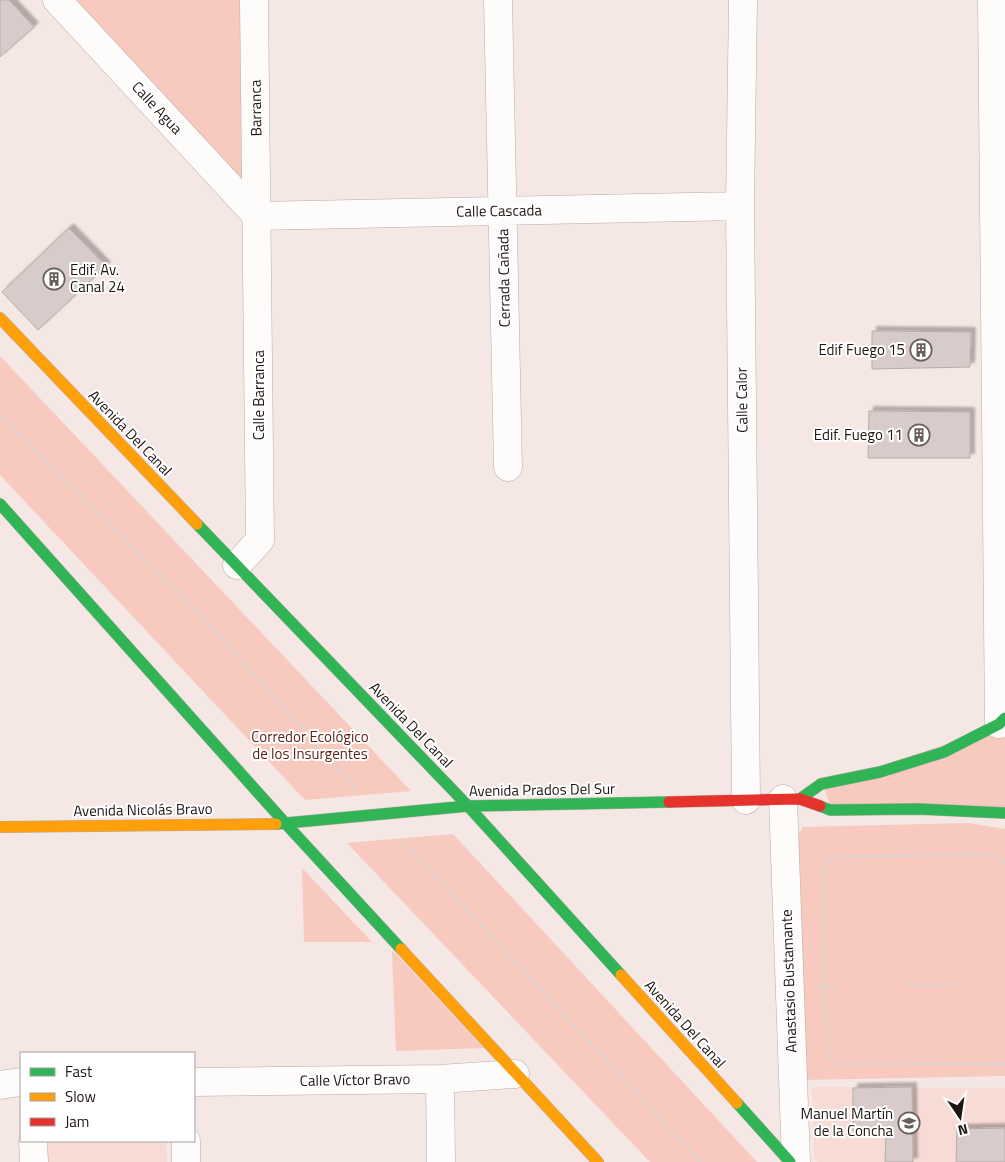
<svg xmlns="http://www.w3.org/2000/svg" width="1005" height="1162" font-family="'Titillium Web',sans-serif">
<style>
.built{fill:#f7dbd5}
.green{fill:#f8c9be}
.building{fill:#d8ccca;stroke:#b7aca9;filter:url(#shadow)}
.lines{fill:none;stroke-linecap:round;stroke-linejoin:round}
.street-casing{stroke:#b7aca9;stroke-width:29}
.fast-casing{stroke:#b7aca9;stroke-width:12}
.slow-casing{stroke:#b7aca9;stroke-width:12}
.jam-casing{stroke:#b7aca9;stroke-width:12}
.path{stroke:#dbd6d5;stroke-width:3;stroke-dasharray:4 4;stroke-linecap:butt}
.street{stroke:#fefbfb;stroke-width:28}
.fast{stroke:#30b455;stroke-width:11}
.slow{stroke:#ff9f0a;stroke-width:11}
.jam{stroke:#e5322d;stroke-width:11}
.labels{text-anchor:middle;stroke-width:4;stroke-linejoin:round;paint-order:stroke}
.street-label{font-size:15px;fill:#1f1512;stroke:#fff}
.poi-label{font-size:15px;fill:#1f1512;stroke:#fff;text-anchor:end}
.park-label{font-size:15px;fill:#5e1f11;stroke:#fff}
</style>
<defs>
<filter id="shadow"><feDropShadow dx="4.5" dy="-4.5" stdDeviation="1" flood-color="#0004"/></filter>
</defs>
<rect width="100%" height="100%" fill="#f5e7e4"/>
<!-- built -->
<path class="built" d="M812,1087l193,1v74h-187l-4,-4z
M48,1141h118l1,21h-119z"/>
<!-- green -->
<path class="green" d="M57,0h197l3,216z
M0,356l411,435 -106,9 -305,-325z
M1005,725v85l-174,-3 -8,-22z
M968,823l37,6v247l-204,4 -4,-243 6,-10z
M453,834l304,328h-107l-303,-319z
M302,868l70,74h-68z
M392,950l92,98 -88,3z"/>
<!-- building -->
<path class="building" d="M0,0h9l25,27 -34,30z
M69,228l37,38 -68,64 -36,-38z
M872,331l99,1 -1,35 -98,2z
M869,411l101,1v46h-102z
M912,1087l1,75h-28l1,-32 -33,1v-43z
M1005,1128v34h-49l1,-33z"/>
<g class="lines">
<!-- street casing -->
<g class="street-casing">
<path id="street" d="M57,0l200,216
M498,0l10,467
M743,0l-3,206 6,594
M992,0l7,724
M257,216l483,-10
M237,565l23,-25 -6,-540
M783,799l13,363
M440,1079l1,83
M194,1082l246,-3 75,-5
M0,1085l21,-3
M33,1141l1,21
M186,1141v21"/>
</g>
<!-- fast casing -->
<g class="fast-casing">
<path id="fast" d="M0,504l286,320 115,125
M197,524l271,282 153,169
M800,799l21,-15 59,-12 64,-20 55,-28 6,-6
M820,806l10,4 89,-1 86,4
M276,824l192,-18 201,-4
M737,1103l53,59"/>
</g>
<!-- slow casing -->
<g class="slow-casing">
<path id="slow" d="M0,318l197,206
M0,827l276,-3
M401,949l197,213
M621,975l116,128"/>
</g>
<!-- jam casing -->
<g class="jam-casing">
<path id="jam" d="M669,802l131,-3 20,7"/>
</g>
<!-- path -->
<path class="path" d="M0,415l203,202 153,172
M404,842l297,320
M1005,862l-17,-8 -156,3 -7,7 -2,11 4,165 1,12 5,8 8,3 164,1
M909,985h45
M818,988l19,-1"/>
<!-- street -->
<use href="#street" class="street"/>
<!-- fast -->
<use href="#fast" class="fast"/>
<!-- slow -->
<use href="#slow" class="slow"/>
<!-- jam -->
<use href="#jam" class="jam"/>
</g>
<!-- icons -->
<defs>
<g id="building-ring" transform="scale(1.125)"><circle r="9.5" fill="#fff" stroke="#6a5e5c" stroke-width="1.5"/><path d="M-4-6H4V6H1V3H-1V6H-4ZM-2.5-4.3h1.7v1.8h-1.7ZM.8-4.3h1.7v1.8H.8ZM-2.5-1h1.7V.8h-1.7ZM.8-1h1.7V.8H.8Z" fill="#6a5e5c"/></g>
<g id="school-ring" transform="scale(1.125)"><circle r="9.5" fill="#fff" stroke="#6a5e5c" stroke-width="1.5"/><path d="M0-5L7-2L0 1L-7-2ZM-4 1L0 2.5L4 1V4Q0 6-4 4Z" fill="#6a5e5c"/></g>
</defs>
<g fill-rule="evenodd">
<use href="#building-ring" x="54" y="279"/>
<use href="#building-ring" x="921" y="350"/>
<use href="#building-ring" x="919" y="435"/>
<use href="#school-ring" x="909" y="1123"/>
</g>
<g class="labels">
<!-- street labels -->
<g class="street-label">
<text transform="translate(157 108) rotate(47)" y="5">Calle Agua</text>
<text transform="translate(256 108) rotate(-91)" y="5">Barranca</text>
<text transform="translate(499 211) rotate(-1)" y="5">Calle Cascada</text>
<text transform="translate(504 278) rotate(-91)" y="5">Cerrada Cañada</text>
<text transform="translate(259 395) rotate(-90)" y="5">Calle Barranca</text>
<text transform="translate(742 400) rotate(-91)" y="5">Calle Calor</text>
<text transform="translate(130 433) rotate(46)" y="5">Avenida Del Canal</text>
<text transform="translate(411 725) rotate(46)" y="5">Avenida Del Canal</text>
<text transform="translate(542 790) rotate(-1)" y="5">Avenida Prados Del Sur</text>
<text transform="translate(143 810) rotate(-1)" y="5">Avenida Nicolás Bravo</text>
<text transform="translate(789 981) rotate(-92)" y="5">Anastasio Bustamante</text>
<text transform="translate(685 1024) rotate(48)" y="5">Avenida Del Canal</text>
<text transform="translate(355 1080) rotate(-1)" y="5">Calle Víctor Bravo</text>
</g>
<!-- poi labels -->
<g class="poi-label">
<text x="70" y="275" text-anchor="start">Edif. Av.<tspan x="70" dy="17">Canal 24</tspan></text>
<text x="905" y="355">Edif Fuego 15</text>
<text x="903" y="440">Edif. Fuego 11</text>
<text x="893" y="1119">Manuel Martín<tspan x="893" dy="17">de la Concha</tspan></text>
</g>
<!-- park labels -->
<g class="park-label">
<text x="310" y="742">Corredor Ecológico<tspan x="310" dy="17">de los Insurgentes</tspan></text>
</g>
</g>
<!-- legend -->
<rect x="20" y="1052" width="175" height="90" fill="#ffffff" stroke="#a5a1a0"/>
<rect x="30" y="1068" width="25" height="8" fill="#30b455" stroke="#a5a1a0"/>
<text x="65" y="1077" font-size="15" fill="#1f1512">Fast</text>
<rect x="30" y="1093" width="25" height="8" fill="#ff9f0a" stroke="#a5a1a0"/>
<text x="65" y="1102" font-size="15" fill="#1f1512">Slow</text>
<rect x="30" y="1118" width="25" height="8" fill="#e5322d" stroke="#a5a1a0"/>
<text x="65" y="1127" font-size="15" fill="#1f1512">Jam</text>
<!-- north arrow -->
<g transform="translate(960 1117) rotate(167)" stroke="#ffffff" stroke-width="4" paint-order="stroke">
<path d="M0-4L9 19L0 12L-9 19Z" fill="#1f1512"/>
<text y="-8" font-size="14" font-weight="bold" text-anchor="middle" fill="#1f1512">N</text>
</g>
</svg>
